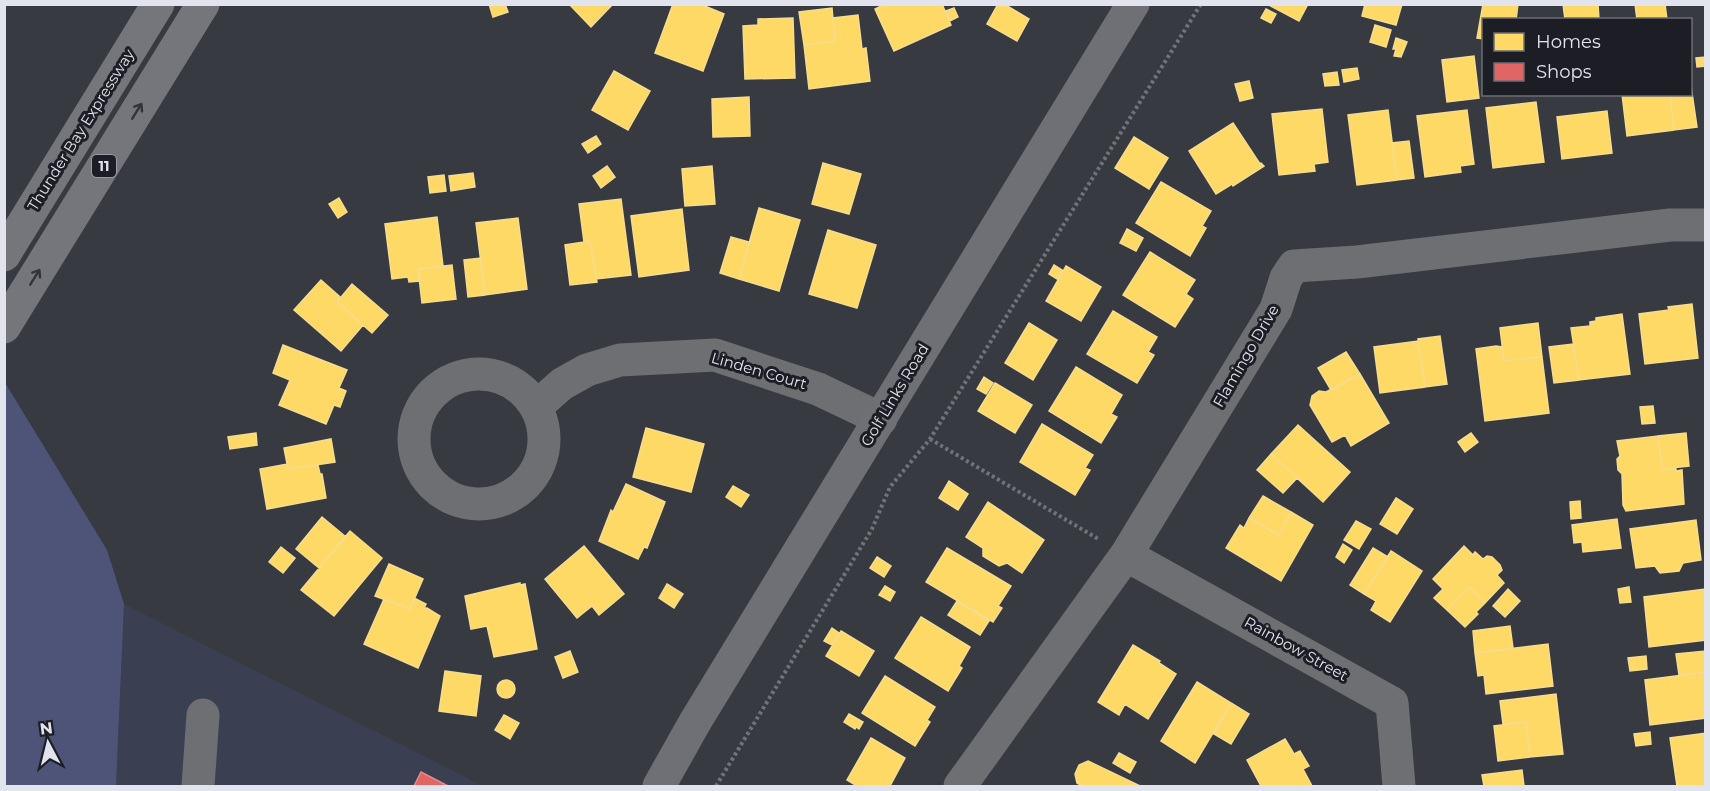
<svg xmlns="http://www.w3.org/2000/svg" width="1710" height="791" font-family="Montserrat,sans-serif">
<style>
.built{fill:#3b3f52}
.green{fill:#4e5478}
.homes{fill:#ffd966;stroke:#f6dc8e;stroke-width:1.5}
.shops{fill:#e06666;stroke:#e08c8e;stroke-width:1.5}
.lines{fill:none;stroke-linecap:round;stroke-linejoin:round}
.path{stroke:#727377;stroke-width:4;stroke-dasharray:3 3;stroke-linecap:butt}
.minor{stroke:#6e6f72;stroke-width:33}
.major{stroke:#6f7075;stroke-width:33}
.highway{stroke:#74767b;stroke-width:33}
.oneway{stroke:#33343a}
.labels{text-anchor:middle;stroke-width:6;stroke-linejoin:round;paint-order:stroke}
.shield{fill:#1d1e25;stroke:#a6a8b1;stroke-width:1.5}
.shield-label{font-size:14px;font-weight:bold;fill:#e1e3ed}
.street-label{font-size:15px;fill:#e1e3ed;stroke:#1d1e25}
</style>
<rect width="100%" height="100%" fill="#383a42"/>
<!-- built -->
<path class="built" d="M124,604l359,182h-367z"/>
<!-- green -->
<path class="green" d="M4,381l103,169 17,54 -8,182h-111z"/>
<!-- homes -->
<path class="homes" d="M489,4h16l3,8 -15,5z
M569,4h44l-22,23z
M673,4h27l24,10 -21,57 -48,-18z
M885,4h57l9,21 -57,26 -19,-42z
M998,4h6l25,15 -12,22 -30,-17z
M1267,4h41l-9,17z
M1365,4h37l-6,21 -34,-9z
M1483,4h35l-2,16h-32v19l-7,-1z
M1563,4h35l1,16h-34z
M1635,4h30l2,16h-30z
M832,8l3,33 -31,4 -5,-33z
M954,8l4,9 -8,4 -4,-10z
M1266,9l10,5 -5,9 -10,-5z
M858,15l4,34 4,-1 4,33 -61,8 -5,-44 31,-4 -2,-23z
M793,18l2,60 -50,1 -2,-53 15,-1v-6z
M1375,25l16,5 -5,17 -16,-5z
M1396,38l11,4 -6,15 -7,-1 2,-7h-3z
M1474,56l5,42 -32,4 -5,-42z
M1706,57v9l-9,1 -1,-9z
M1357,68l2,11 -15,3 -2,-12z
M614,71l36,20 -22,39 -36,-20z
M1337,72l2,13 -14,1 -2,-12z
M1690,79l7,48 -23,3 -4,-36h20z
M1249,81l4,17 -13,3 -5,-17z
M1622,94h48l4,36 -47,6z
M749,97l1,39 -37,1 -1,-38z
M1536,102l8,60 -51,6 -7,-60z
M1322,109l6,53 -14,2 1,7 -36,4 -7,-61z
M1388,110l9,70 -40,5 -9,-70z
M1467,110l7,54 -14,2 1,6 -36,5 -8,-61z
M1607,111l5,42 -50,6 -5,-42z
M1233,123l27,41 1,-1 3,3 -31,20 -1,-2 -16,10 -27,-43z
M596,136l5,8 -13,9 -6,-9z
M1134,137l34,21 -19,31 -34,-21z
M1409,141l5,37 -17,2 -5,-37z
M823,163l38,11 -12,40 -37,-10z
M607,166l8,11 -14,11 -8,-12z
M712,166l3,38 -30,2 -3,-37z
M473,173l2,14 -24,4 -2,-15z
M444,175l2,16 -16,2 -2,-16z
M1161,182l50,29 -9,15 4,2 -16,28 -54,-33z
M339,198l8,14 -9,6 -9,-14z
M621,199l10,76 -35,4 -6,-38 -6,1 -5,-38z
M759,208l41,12 -21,71 -40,-12z
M682,209l7,61 -50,7 -8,-61z
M437,217l6,49 -25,3 2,12 -11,1 -1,-5 -16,2 -7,-55z
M518,218l9,71 -42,6 -9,-72z
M1127,229l16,9 -7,13 -16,-8z
M828,230l48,15 -19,63 -48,-14z
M731,237l18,5 -10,37 -19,-6z
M590,241l7,41 -27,3 -5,-40z
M1150,252l45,28 -9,14 7,5 -18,28 -52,-32z
M481,258l4,37 -17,2 -4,-37z
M452,265l4,34 -34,4 -4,-34z
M1054,265l8,5 -5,9 -8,-5z
M1066,266l35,21 -20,34 -35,-20z
M321,280l19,17 -3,5 26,23 -22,26 -47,-41z
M352,284l36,31 -16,18 -35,-31z
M1692,304l6,54 -53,6 -6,-50 30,-4 -1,-3z
M1113,311l44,26 -9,15 6,3 -17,28 -50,-29z
M1622,314l8,60 -51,6 -8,-52 19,-2v-4l6,-1v-3z
M1029,323l28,17 -24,40 -28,-17z
M1538,323l4,34 -38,4 -4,-33z
M1440,336l7,48 -22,3 -7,-48z
M1418,341l7,46 -45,6 -6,-46z
M1573,344l6,36 -25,3 -5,-36z
M283,345l64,25 -8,18 7,3 -6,16 -6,-2 -8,19 -47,-19 11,-25 -17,-7z
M1496,346l6,1 2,14 38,-4 7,56 -64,8 -9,-72z
M1346,352l14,22 -29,16 -13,-22z
M1076,367l46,28 -11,19 6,3 -16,26 -52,-32z
M1360,374l29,49 -38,23 -6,-11 -13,7 -22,-37 2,-9 7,-5 7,1z
M984,377l9,6 -7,11 -9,-5z
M995,383l37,22 -17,28 -37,-22z
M1653,406l2,17 -13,1 -2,-17z
M1042,424l51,31 -8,13 5,2 -15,25 -55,-33z
M1298,425l52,47 -27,30 -52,-48z
M646,428l58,16 -13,48 -58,-15z
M256,433l1,12 -27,4 -2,-12z
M1471,433l7,9 -13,10 -7,-10z
M1686,433l3,33 -27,3 -4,-33z
M1658,436l4,33 14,-1v3l6,-1 2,34 -58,7 -3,-6 -1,-31 -4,-4 -1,-11 3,-3 -3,-15z
M331,439l4,23 -47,7 -4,-21z
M1271,454l26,24 -14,15 -26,-23z
M287,464l1,5 30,-4 2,9h2l4,24 -59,11 -7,-40z
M949,481l19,13 -10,16 -19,-12z
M626,484l39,18 -18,46 -3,-1 -6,12 -39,-18 12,-31 2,2z
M733,486l16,9 -8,12 -15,-10z
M1263,496l28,16 -12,23 -30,-17z
M1396,498l17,11 -16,25 -17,-10z
M1580,501l1,17 -10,1 -1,-17z
M988,502l56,38 -22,33 -15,-10 -8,3 -16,-10v-8l-17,-11z
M1291,512l22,13 -32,56 -55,-33 14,-23 4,3 5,-10 30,17z
M322,517l24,20 -27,31 -23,-19z
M1617,519l4,29 -38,4 -1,-10 -8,1 -2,-18z
M1696,520l5,40 -18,3 -4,8 -19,2 -5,-7 -19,2 -6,-39z
M1356,521l15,8 -12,20 -15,-9z
M350,531l32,27 -48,58 -33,-26z
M1343,544l9,6 -8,13 -8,-6z
M584,546l40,48 -25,21 -7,-9 -15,12 -32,-39z
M1464,546l9,9 2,-3 8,7 4,-3 5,1 8,8 2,5 -5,5 7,8 -19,20 -16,-16 -22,23 -13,-12 9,-9 -10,-10z
M281,547l14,11 -12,15 -14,-11z
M947,548l64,38 -13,20 4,2 -9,14 -67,-40z
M1373,548l15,9 -24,37 -14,-9z
M1391,551l31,20 -32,51 -19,-12 5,-9 -12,-7z
M877,557l14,9 -7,11 -14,-9z
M389,564l34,15 -13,30 -35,-13z
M520,583v2l5,-1 12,65 -43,8 -7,-31 -16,3 -6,-33z
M667,584l16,10 -9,14 -15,-10z
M885,586l10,6 -5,9 -11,-6z
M1469,587l16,16 -9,9 2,2 -13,13 -18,-17z
M1629,587l2,15 -11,1 -2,-14z
M1508,589l12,12 -15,16 -12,-11z
M1705,589l1,51 -57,7 -5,-50z
M414,598l12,6 -2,4h3l13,8 -22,52 -54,-24 20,-45 26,10z
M957,601l32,20 -9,14 -32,-20z
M921,617l49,30 -11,19 3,2 -14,23 -53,-33z
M1510,626l3,22 -38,5 -2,-22z
M832,628l7,5 -7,12 -8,-4z
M841,631l33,20 -15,25 -33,-20z
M1548,644l5,42 -67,8 -2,-19 -6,1 -3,-23z
M1133,645l27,16 -1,2 17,11 -28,45 -23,-15 -6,11 -21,-13z
M570,651l8,21 -15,6 -8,-21z
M1706,651v21l-27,3 -3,-21z
M1646,656l1,13 -17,2 -2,-13z
M445,671l36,5 -5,40 -37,-5z
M1706,672v46l-56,7 -5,-45z
M885,676l50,31 -8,13 3,2 -15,24 -53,-33z
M497 689a9 9 0 1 1 18 0a9 9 0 1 1-18 0Z
M1197,682l34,21 -36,60 -34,-22z
M1556,694l7,60 -33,3 -4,-35 -23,2 -3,-23z
M1231,703l18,11 -18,30 -17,-10z
M849,714l14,8 -4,7 -3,-2 -1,2 -11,-7z
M504,715l15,8 -9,16 -15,-9z
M1526,722l4,35 -32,4 -4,-35z
M1650,732l1,12 -15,2 -2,-12z
M1706,733v53h-29l-7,-48z
M871,738l34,20 -15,28h-33l-10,-6z
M1285,739l9,15 6,-3 9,15 -6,3 9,17h-51l-14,-26z
M1119,753l17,9 -6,11 -17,-10z
M1088,761l52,25h-58l-5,-3 -2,-9 4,-9z
M1522,770l2,16h-40l-2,-11z"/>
<!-- shops -->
<path class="shops" d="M421,772l27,14h-34z"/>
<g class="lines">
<!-- path -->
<path class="path" d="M930,439l170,101
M716,786l156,-257 18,-42 40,-48 271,-435"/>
<!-- minor -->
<path class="minor" d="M414 439a65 65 0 1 1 130 0a65 65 0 1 1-130 0Z
M536,407l26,-23 25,-14 33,-10 95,-5 103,34 63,30
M1126,555l266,148 7,83
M198,786l5,-71
M960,786l166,-231 150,-246 10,-31 8,-12 63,-4 313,-37h36"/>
<!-- major -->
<path class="major" d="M659,786l36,-64 438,-718"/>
<!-- highway -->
<path class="highway" d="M4,255l154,-251
M4,327l199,-323"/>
</g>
<!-- one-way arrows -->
<defs><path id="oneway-shaft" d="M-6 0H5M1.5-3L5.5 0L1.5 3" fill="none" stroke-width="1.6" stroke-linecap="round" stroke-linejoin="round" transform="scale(1.5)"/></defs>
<g class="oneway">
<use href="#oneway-shaft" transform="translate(137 111) rotate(-58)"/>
<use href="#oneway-shaft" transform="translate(35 277) rotate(-58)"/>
</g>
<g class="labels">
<!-- shield labels -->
<rect class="shield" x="92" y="155" width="24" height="22" rx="4.5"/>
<g class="shield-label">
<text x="104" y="171">11</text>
</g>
<!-- street labels -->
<g class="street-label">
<text transform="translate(81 130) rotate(-58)" y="5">Thunder Bay Expressway</text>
<text transform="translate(1246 356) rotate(-60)" y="5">Flamingo Drive</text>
<text transform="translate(759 371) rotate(16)" y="5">Linden Court</text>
<text transform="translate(895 395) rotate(-59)" y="5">Golf Links Road</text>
<text transform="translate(1296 649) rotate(29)" y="5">Rainbow Street</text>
</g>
</g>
<!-- border -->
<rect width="1710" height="791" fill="none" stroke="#e1e3ed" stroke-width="12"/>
<!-- legend -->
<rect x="1482" y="18" width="210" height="78" fill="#1d1e25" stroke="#6b6d75" stroke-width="1.5"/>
<rect x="1494" y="33" width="30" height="18" fill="#ffd966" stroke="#6b6d75" stroke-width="1.5"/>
<text x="1536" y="48" font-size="18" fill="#e1e3ed">Homes</text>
<rect x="1494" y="63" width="30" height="18" fill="#e06666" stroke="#6b6d75" stroke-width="1.5"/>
<text x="1536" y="78" font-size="18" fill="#e1e3ed">Shops</text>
<!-- north arrow -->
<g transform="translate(48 743) rotate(353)" stroke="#1d1e25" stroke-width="4.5" paint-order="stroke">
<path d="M0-4.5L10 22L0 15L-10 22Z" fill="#e1e3ed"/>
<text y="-9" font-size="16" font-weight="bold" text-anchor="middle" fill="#e1e3ed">N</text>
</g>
</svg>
